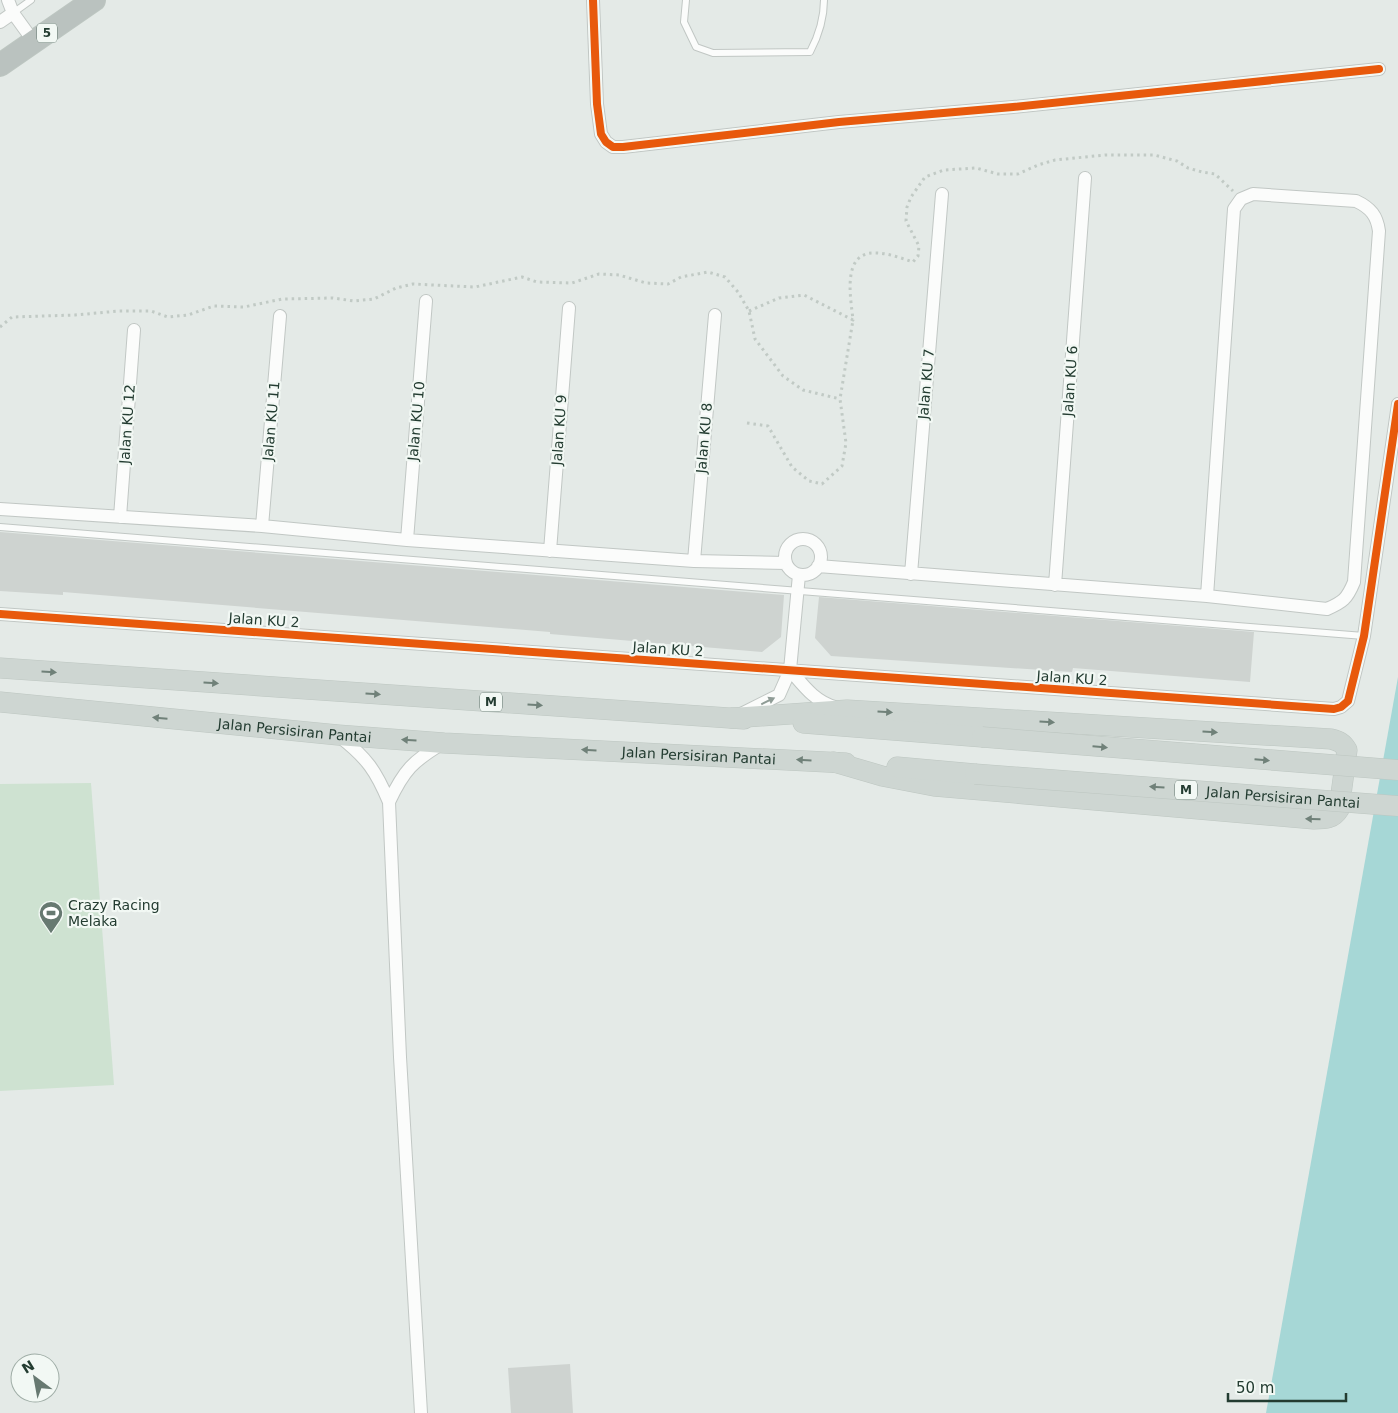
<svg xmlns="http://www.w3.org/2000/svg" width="1398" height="1413" font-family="'DejaVu Sans',sans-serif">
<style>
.green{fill:#cee2d1}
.water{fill:#a6d7d6}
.building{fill:#ced3d0}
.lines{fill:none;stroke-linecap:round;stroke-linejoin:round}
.lane-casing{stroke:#c1c7c4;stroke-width:8}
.street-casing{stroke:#c1c7c4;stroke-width:14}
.primary-casing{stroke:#bdc6c1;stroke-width:21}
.highway-casing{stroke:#bdc6c1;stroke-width:24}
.path{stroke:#c1cac5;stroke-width:3;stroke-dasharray:2.5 4;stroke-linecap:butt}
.lane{stroke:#fbfcfb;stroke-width:6}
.street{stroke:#fbfcfb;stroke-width:12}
.primary{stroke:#ced6d2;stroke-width:20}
.highway{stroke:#bac2bf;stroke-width:22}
.primary-bridge-casing{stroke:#bdc6c1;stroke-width:21;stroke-linecap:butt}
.primary-bridge{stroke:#ced6d2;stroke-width:20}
.cycleway-casing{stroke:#f2f8f4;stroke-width:11}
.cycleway{stroke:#e8590c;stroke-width:8}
.oneway{fill:#708179}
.oneway2{fill:#8f9c96}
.labels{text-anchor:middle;stroke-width:4.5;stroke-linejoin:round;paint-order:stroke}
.shield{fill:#f2f8f4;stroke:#61746c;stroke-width:1}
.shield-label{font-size:12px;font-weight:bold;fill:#233c31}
.street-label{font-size:14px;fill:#233c31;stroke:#f2f8f4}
.poi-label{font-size:14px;fill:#233c31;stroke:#f2f8f4;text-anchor:start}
</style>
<rect width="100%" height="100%" fill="#e4eae7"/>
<!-- green -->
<path class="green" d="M91,783l23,302 -114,6v-307z"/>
<!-- water -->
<path class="water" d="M1398,677v736h-132z"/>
<!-- building -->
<path class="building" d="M0,532l784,63 -3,42 -19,15 -212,-18v-2l-487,-40v3l-63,-4z
M819,597l435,35 -4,50 -177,-14 -1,4 -241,-16 -16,-18z
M570,1364l3,49h-62l-3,-45z"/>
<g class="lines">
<!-- lane casing -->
<g class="lane-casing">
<path id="lane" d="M686,0l-2,22 12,25 17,6 97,-1c9,-17 14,-33 14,-52
M13,13l18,-13
M0,527l1364,109"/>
</g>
<!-- street casing -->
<g class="street-casing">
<path id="street" d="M8,0l5,13 21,29
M593,0l4,104 4,30 5,8 7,5h10l216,-25 174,-15 366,-38
M0,22l13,-9
M0,509l262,17 145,14 287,21 92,2
M120,517l14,-187
M262,526l18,-210
M785 557a18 18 0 1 1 36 0a18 18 0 1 1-36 0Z
M407,540l19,-239
M550,551l19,-243
M694,561l21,-246
M818,566l389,30 120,13c16,-7 20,-10 27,-27l25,-351c-2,-15 -8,-23 -23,-30l-103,-7 -12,5 -7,10 -27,387
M911,574l31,-380
M1055,585l30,-407
M0,614l1334,95 7,-2 7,-6 16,-65 34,-232
M790,670c13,15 25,32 45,37
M741,714l38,-19 11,-25 9,-95
M340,737c27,21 36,34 49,65l11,255 21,356
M389,802c15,-32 24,-41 54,-59"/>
</g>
<!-- primary casing -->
<g class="primary-casing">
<g id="primary">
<path d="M0,668l744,51"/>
<path id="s1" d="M0,702l338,33 106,8 402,20"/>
<path d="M732,718l115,-8 484,29c8,2 12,4 16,11l-8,59c-6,10 -14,10 -25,10l-380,-33 -52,-10 -48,-14"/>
<path d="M803,723l179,14"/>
<path d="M897,767l78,7"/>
</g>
</g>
<!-- highway casing -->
<g class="highway-casing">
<path id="highway" d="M0,65l94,-65"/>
</g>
<!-- path -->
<path class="path" d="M749,311l30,-13 25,-3 49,25c-2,-21 -12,-68 22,-67 13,0 26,5 38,9l5,-6 1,-10 -13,-25 1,-14 4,-10 14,-20 19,-7 32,-2 22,6h20l20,-9 17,-5 50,-5h49l23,6 11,7 14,4 13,2 18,17
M0,327l12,-10 63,-2 44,-4h32l17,6 20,-2 26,-9 30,1 38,-8 51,-1 21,3 20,-2 22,-11 17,-4 62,3 47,-10 15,5 35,1 27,-9 20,1 27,8 22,1 13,-7 27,-5 17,5 13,15 11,19 6,28 28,37 20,14 37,9
M747,423l21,3 24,41 17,14 13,3 20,-18 4,-23 -6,-44 13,-79"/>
<!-- lane -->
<use href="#lane" class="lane"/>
<!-- street -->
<use href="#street" class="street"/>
<!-- primary -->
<use href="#primary" class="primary"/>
<!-- highway -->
<use href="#highway" class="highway"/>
<!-- primary-bridge casing -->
<g class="primary-bridge-casing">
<g id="primary-bridge">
<path d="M982,737l416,33"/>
<path id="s2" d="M975,774l423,32"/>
</g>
</g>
<!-- primary-bridge -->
<use href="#primary-bridge" class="primary-bridge"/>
<!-- cycleway casing -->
<g class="cycleway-casing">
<path id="cycleway" d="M593,0l4,104 4,30 5,8 7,5h10l216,-25 174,-15 366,-38
M0,614l1334,95 7,-2 7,-6 16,-65 34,-232"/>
</g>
<!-- cycleway -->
<use href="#cycleway" class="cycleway"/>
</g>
<!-- one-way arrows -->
<defs><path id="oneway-solid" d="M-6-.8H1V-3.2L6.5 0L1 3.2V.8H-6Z" transform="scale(1.25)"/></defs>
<g class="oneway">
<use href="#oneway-solid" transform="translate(49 672) rotate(4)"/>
<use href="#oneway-solid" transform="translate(211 683) rotate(4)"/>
<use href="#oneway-solid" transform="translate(373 694) rotate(4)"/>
<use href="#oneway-solid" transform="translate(535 705) rotate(4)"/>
<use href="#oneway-solid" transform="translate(885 712) rotate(3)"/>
<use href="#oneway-solid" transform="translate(160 718) rotate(-175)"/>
<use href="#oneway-solid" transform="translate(1047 722) rotate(3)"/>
<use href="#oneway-solid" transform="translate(1210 732) rotate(3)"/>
<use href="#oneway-solid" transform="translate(409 740) rotate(-176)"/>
<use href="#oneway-solid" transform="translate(1100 747) rotate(5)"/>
<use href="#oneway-solid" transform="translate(589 750) rotate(-177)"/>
<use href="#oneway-solid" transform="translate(804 760) rotate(-177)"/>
<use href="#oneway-solid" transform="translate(1262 760) rotate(5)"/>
<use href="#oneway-solid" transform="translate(1157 787) rotate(-176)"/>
<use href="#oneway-solid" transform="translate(1313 819) rotate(-179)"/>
</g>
<use class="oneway2" href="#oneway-solid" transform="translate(768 701) rotate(-26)"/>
<!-- icons -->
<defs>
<g id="stadium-pin" transform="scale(1.25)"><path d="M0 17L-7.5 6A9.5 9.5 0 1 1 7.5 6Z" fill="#677971" stroke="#f2f8f4"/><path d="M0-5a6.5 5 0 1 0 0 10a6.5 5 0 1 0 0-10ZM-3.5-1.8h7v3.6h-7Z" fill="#fff"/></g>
</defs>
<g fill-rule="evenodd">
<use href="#stadium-pin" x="51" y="913"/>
</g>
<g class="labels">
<!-- shield labels -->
<g class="shield">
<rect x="37" y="23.5" width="20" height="19" rx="4"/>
<rect x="480" y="692.5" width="22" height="19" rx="4"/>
<rect x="1175" y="780.5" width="22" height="19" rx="4"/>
</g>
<g class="shield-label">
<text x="47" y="37">5</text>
<text x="491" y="706">M</text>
<text x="1186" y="794">M</text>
</g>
<!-- street labels -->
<g class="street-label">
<text transform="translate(1070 381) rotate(-86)" y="5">Jalan KU 6</text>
<text transform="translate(926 384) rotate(-85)" y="5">Jalan KU 7</text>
<text transform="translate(271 421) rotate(-85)" y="5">Jalan KU 11</text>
<text transform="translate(416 421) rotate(-85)" y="5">Jalan KU 10</text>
<text transform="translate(127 424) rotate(-86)" y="5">Jalan KU 12</text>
<text transform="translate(559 430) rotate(-86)" y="5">Jalan KU 9</text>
<text transform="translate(704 438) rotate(-85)" y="5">Jalan KU 8</text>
<text transform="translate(264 620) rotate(4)" y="5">Jalan KU 2</text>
<text transform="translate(668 649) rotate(4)" y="5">Jalan KU 2</text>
<text transform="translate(1072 678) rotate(4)" y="5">Jalan KU 2</text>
<text dy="5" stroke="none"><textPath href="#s1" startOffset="296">Jalan Persisiran Pantai</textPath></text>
<text dy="5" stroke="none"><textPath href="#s1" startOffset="701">Jalan Persisiran Pantai</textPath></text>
<text dy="5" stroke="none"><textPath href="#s2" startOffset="309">Jalan Persisiran Pantai</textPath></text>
</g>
<!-- poi labels -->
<g class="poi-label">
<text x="68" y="910">Crazy Racing<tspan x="68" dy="16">Melaka</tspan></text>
</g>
</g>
<!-- north arrow -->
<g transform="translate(35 1378) rotate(328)"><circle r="24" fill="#f2f8f4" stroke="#9fada6"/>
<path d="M0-4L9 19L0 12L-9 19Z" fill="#677971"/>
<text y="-8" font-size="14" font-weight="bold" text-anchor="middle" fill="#233c31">N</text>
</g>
<!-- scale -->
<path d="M1228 1393v8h118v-8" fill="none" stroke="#233c31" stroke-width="2.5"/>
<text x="1236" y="1393" font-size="15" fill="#233c31" stroke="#f2f8f4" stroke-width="4" paint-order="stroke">50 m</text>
</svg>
